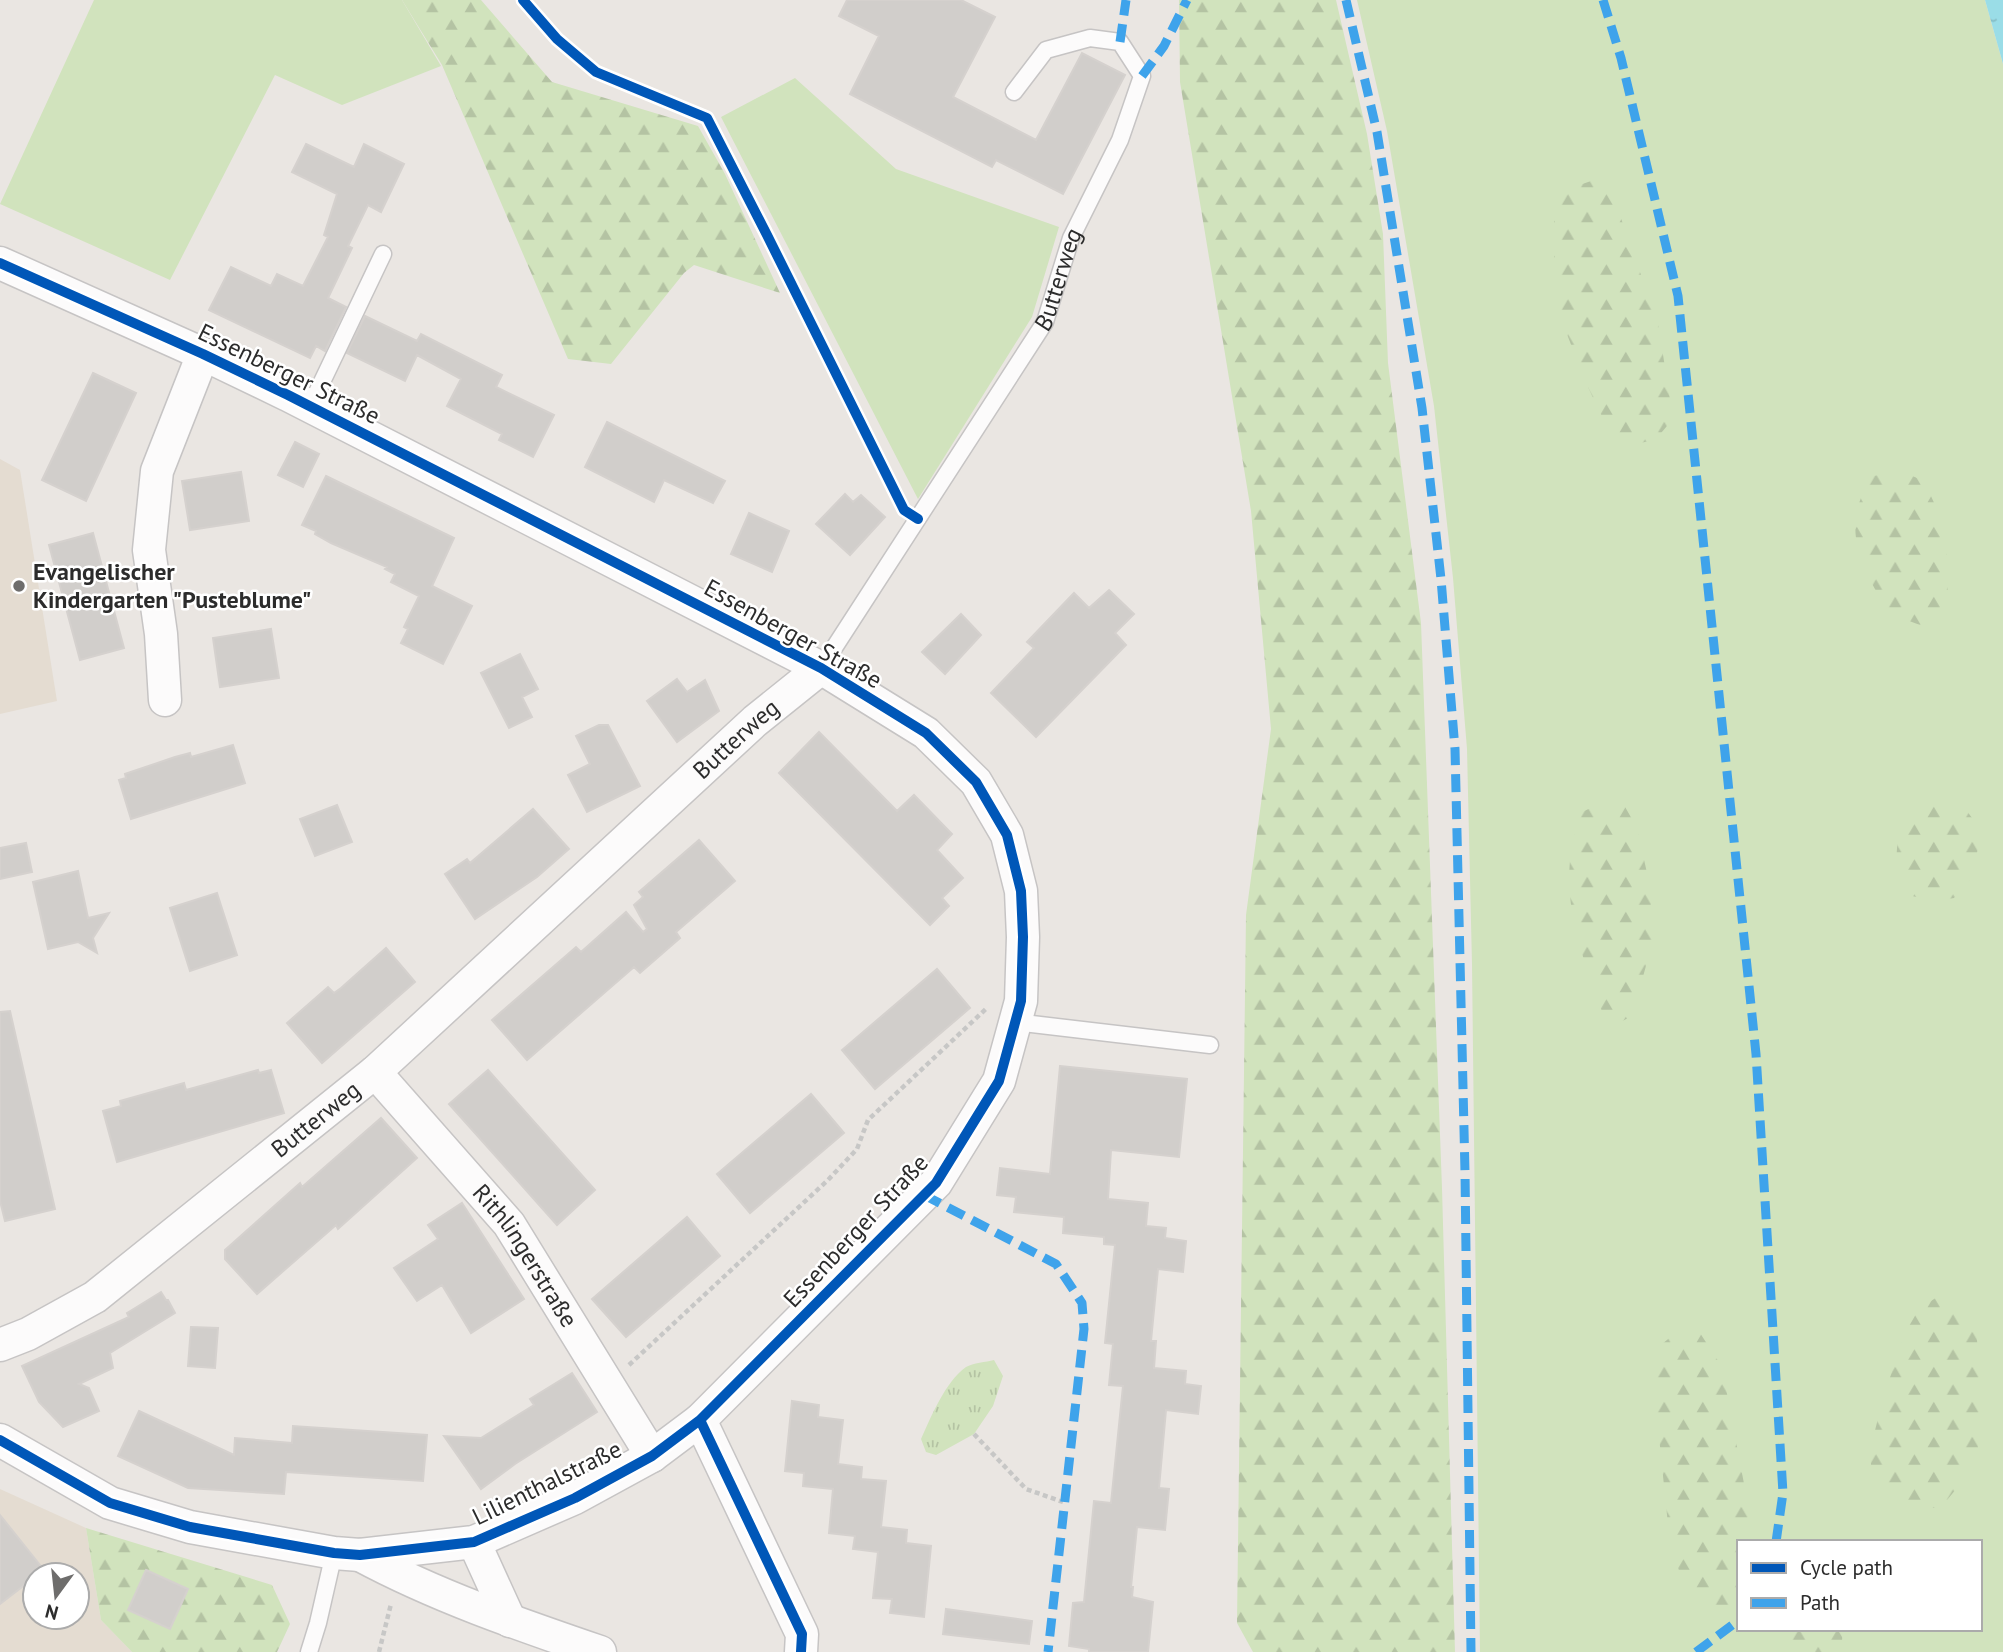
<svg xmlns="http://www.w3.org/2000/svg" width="2003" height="1652" font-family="'PT Sans',sans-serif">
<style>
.education{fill:#e4dcd1;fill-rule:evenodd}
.grass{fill:#d1e3bd;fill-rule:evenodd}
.forest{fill:url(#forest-firs)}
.park{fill:url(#park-tufts)}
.water{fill:url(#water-ripples)}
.building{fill:#d1cecb;stroke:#d5d1ce;stroke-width:2}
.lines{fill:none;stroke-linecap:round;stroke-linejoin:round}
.service-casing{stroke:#c6c4c4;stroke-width:19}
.minor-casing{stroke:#c6c4c4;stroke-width:35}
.path{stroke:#c7c7c6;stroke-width:4.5;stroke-dasharray:5 3.5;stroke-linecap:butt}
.service{stroke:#fcfbfb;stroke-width:16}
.minor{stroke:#fcfbfb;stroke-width:32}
.quiet{stroke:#3ea3eb;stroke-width:9;stroke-dasharray:18 9;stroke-linecap:butt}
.cycleway-casing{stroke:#fff;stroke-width:15}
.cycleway{stroke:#0057b8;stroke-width:10}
.poi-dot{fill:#6e6d6c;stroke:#fff;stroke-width:2.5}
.labels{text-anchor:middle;stroke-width:5;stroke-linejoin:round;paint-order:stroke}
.street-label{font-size:24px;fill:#2c2c2c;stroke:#fff}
.poi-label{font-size:24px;font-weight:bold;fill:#2c2c2c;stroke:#fff;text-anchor:start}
</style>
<defs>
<pattern id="forest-firs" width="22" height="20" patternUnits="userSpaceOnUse" patternTransform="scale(1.75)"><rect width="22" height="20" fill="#d1e3bd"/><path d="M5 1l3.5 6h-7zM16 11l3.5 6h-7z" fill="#b4c3a3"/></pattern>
<pattern id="park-tufts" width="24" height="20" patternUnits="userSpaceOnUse" patternTransform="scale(1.75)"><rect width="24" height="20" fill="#d1e3bd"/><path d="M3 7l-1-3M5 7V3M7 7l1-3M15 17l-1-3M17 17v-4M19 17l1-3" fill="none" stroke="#b4c3a3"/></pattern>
<pattern id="water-ripples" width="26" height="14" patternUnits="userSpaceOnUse" patternTransform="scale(1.75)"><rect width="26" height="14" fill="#9adde7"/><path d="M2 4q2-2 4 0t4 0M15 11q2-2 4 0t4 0" fill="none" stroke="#85bec6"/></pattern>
</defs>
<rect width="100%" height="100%" fill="#eae6e2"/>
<!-- education -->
<path class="education" d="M0,459l20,11 37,231 -57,13z
M0,1489l86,39 15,92 31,32h-132zM35,1575h42v42h-42z"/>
<!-- grass -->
<path class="grass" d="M94,0h308l39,66 -99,39 -67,-30 -105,205 -170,-76z
M1357,0h628l18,64v1588h-523l-8,-688 -5,-215 -14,-171 -19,-172 -47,-275zM1739,1542h241v87h-241z
M795,78l101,91 163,58 -27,90 -114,182 -197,-382z"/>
<!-- forest -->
<path class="forest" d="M402,0h79l71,82 146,44 27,48 55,119 -86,-28 -10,8 -73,91 -43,-5 -126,-294z
M1179,0h157l31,134 16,100 5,129 33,260 21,565 13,464h-202l-16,-29 9,-708 25,-186 -20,-218 -71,-429z
M1591,181l20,9 47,133 12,76 -3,27 -11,13 -15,4h-16l-21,-22 -18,-38 -23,-59 -9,-64v-49l17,-23z
M1903,472l21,9 18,39 5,34 1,44 -11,21 -17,6 -27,-10 -5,-4c-29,-47 -48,-84 -16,-135z
M1928,799l33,4 14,19 3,27 -9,32 -15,17 -18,3 -24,-5 -16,-33 2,-29 6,-22z
M1606,801l18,4 13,23 12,54 5,55 -15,54 -11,27 -11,6 -13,-7c-25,-70 -51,-132 -22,-205z
M1937,1297l22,6 17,23 4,54 -2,72 -11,24 -25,30 -28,6 -28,-10 -14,-22 -2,-30 14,-55 21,-62 14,-24z
M1683,1327l17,6 22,34 33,175h-16v68l-12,9 -18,-4 -20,-15 -19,-56 -16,-156 8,-44z
M86,1528l186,57 18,39 -13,28h-145l-31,-32z
M1790,1629h53l-2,23h-57z"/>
<!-- park -->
<path class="park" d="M994,1360l9,16 -10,30 -19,28 -38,21 -10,-3 -5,-13c10,-22 24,-57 45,-72 7,-4 20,-5 28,-7z"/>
<!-- water -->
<path class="water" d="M1985,0h18v64z"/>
<!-- building -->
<path class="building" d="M847,0h114l34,17 -42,80 83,43 46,-87 43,22 -62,119 -67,-34 -4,7 -142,-73 29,-58 -40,-20z
M306,144l48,23 10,-23 40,20 -23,48 -13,-7 -20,41 4,2 -24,50 18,9 -21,44 -9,-5 -6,12 -101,-48 22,-43 40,19 6,-12 26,12 25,-49 -4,-2 13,-41 -45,-22z
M365,316l52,25 4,-7 81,41 -6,12 58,28 -21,42 -34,-17 3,-6 -55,-28 14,-27 -44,-24 -12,26 -58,-28z
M93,373l43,20 -50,108 -44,-21z
M607,422l118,59 -12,22 -49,-23 -10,22 -69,-35z
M295,442l24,12 -16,33 -25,-12z
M241,472l8,49 -59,9 -8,-49z
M326,476l128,62 -22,48 40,20 -29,58 -42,-21 7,-14 -4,-2 15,-31 -28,-14 4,-8 -10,-5 2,-2 -56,-24 -16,-9 1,-3 -14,-6z
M845,494l8,8 8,-7 24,22 -35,38 -34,-31z
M749,513l40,18 -17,41 -41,-18z
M93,533l31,115 -44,12 -31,-115z
M1109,590l25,24 -19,19 11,12 -90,92 -45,-44 43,-45 -7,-6 47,-49 15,15z
M961,614l20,21 -36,39 -23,-22z
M271,629l8,49 -59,9 -7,-49z
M520,654l18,35 -16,8 10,20 -23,11 -28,-55z
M677,679l10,13 18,-12 14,31 -42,31 -30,-41z
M599,725h9l32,61 -53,26 -19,-37 22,-11 -14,-28z
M819,732l78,79 17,-16 38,39 -15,16 26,28 -21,20 7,8 -19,19 -151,-152z
M233,745l12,38 -114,36 -12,-39 7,-2 -1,-4 50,-17 15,-4 1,4z
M337,805l15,37 -37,14 -15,-37z
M533,809l36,40 -32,28 -62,42 -30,-45 22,-15 3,4z
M699,840l36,41 -59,51 4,6 -40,35 -6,-6 -107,93 -35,-40 84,-73 5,5 45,-40 17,20 4,-3 -13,-24 9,-8 -4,-5z
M26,843l6,29 -32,7v-31z
M78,871l10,47 21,-5 -16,25 4,15 -19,-11 -30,7 -15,-67z
M217,893l20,62 -47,16 -20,-63z
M386,948l29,34 -93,81 -35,-40 41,-36 6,6 7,-5z
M937,969l33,39 -95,81 -33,-39z
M10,1011l45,198 -50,12 -5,-20v-189z
M1060,1066l127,13 -8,78 -68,-7 -3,49 40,4 -2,23 20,2 -1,10 21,3 -3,31 -25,-3 -7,72h5l-2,27 32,3 -1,13 16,2 -3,28 -32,-4 -7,78 10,1 -4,41 -28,-3 -6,60h2l-1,10 21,5 -5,50h-59v-3l-20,-3 4,-43 11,-1 10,-101 17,2 12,-117 -14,-1 4,-41 -8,-1 10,-98 -11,-1v-7l-41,-4 1,-16 -50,-5 2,-15 -19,-2 3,-27 50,6z
M258,1070l1,3 12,-3 13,43 -167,49 -14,-51 18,-5 -1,-5 64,-18 2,7z
M488,1070l107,120 -38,35 -108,-121z
M811,1094l33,39 -94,80 -33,-39z
M381,1118l36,40 -79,71 -2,-4 -79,69 -32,-35v-9l75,-67 2,4z
M462,1203l62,96 -53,34 -29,-48 -25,16 -23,-33 44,-29 -10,-14z
M687,1217l33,39 -94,81 -34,-38z
M161,1292l5,8h2l7,13 -65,40 3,15 -34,16 10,4 10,23 -36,16 -24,-25 -17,-36 107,-49 -2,-4z
M191,1327l27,1 -3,40 -27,-2z
M572,1373l25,39 -82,52 -34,25 -37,-53 37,2 53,-33 -4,-6z
M792,1401l27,4 -1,12 25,3 -5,44 24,3 -1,12 25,2 -5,46 26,3 -1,13 25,3 -7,71 -34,-4 2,-14 -19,-1 5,-46 -25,-3 2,-13 -26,-3 4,-44 -30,-3 1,-13 -19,-2z
M139,1411l95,44 1,-17 57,5 1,-17 134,9 -4,46 -137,-9 -2,22 -96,-6 -70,-32z
M0,1515l44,55 -44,34z
M146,1570l42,19 -18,40 -42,-19z
M946,1609l86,12 -3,23 -86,-10z"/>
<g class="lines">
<!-- service casing -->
<g class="service-casing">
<g id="service">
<path d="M310,407l73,-153"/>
<path id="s1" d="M821,668l224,-346 26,-84 49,-98 22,-64 -22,-34 -30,-4 -44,12 -32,42"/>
<path d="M1015,1022l195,23"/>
<path d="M309,1652l9,-29 16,-70"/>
</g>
</g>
<!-- minor casing -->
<g class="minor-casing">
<g id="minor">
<path d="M0,263l203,91 85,41 533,273 105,65 50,49 31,53 14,56 2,46 -2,64 -22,80 -63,102 -236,237 -48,36 -77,42 -101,44 -114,13 -26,-2 -144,-26 -80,-24 -110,-63"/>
<path d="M165,700l-4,-66 -12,-84 8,-79 46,-117"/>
<path id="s2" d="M375,1072l134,152 143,232"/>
<path id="s3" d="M0,1345l28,-11 67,-37 280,-225 380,-351 66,-53"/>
<path d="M700,1420l102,214 -1,18"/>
<path d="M474,1542l36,79"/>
<path d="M360,1555c76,41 158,69 240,97"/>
</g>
</g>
<!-- path -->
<path class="path" d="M629,1365l199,-185 29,-31 11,-29 120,-113
M974,1434l52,55 37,13
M379,1652l12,-48"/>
<!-- service -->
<use href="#service" class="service"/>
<!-- minor -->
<use href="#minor" class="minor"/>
<!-- quiet -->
<path class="quiet" d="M1346,0l31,132 45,276 19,171 14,170 10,423 6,480
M1603,0l18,58 57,238 78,758 27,439 -7,49
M1120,42l6,-42
M1142,76l22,-30 23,-46
M924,1195l132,69 26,39 2,26 -36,323
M1696,1652l43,-32"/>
<!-- cycleway casing -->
<g class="cycleway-casing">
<path id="cycleway" d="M523,0l34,39 39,33 111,46 60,117 137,275 14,9
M0,263l203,91 85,41 533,273 105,65 50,49 31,53 14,56 2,46 -2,64 -22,80 -63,102 -236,237 -48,36 -77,42 -101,44 -114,13 -26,-2 -144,-26 -80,-24 -110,-63
M700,1420l102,214 -1,18"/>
</g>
<!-- cycleway -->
<use href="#cycleway" class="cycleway"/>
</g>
<!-- markers -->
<circle class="poi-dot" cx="19" cy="586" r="7"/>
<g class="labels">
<!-- street labels -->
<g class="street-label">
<text dy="8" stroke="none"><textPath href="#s1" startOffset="457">Butterweg</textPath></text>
<text transform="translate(289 374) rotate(26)" y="8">Essenberger Straße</text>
<text transform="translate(793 634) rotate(29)" y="8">Essenberger Straße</text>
<text dy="8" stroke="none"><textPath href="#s3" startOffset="957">Butterweg</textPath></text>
<text dy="8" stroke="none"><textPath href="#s3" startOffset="390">Butterweg</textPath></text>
<text transform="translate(856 1231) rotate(-47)" y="8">Essenberger Straße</text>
<text dy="8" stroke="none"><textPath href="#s2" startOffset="238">Rithlingerstraße</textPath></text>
<text transform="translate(547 1483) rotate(-26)" y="8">Lilienthalstraße</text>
</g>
<!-- poi labels -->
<g class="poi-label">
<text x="33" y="580">Evangelischer<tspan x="33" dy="28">Kindergarten "Pusteblume"</tspan></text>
</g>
</g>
<!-- legend -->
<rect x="1737" y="1540" width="245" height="91" fill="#ffffff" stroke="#ababab" stroke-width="2"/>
<rect x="1751" y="1563" width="35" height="10" fill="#0057b8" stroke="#ababab" stroke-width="2"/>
<text x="1800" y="1575" font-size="21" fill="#2c2c2c">Cycle path</text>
<rect x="1751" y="1598" width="35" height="10" fill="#3ea3eb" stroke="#ababab" stroke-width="2"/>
<text x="1800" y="1610" font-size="21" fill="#2c2c2c">Path</text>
<!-- north arrow -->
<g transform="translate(56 1596) rotate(195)"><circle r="33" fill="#ffffff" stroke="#ababab" stroke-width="2"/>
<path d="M0-5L12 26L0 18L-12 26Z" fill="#6e6d6c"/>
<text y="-10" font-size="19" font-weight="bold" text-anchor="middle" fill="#2c2c2c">N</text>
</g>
</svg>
